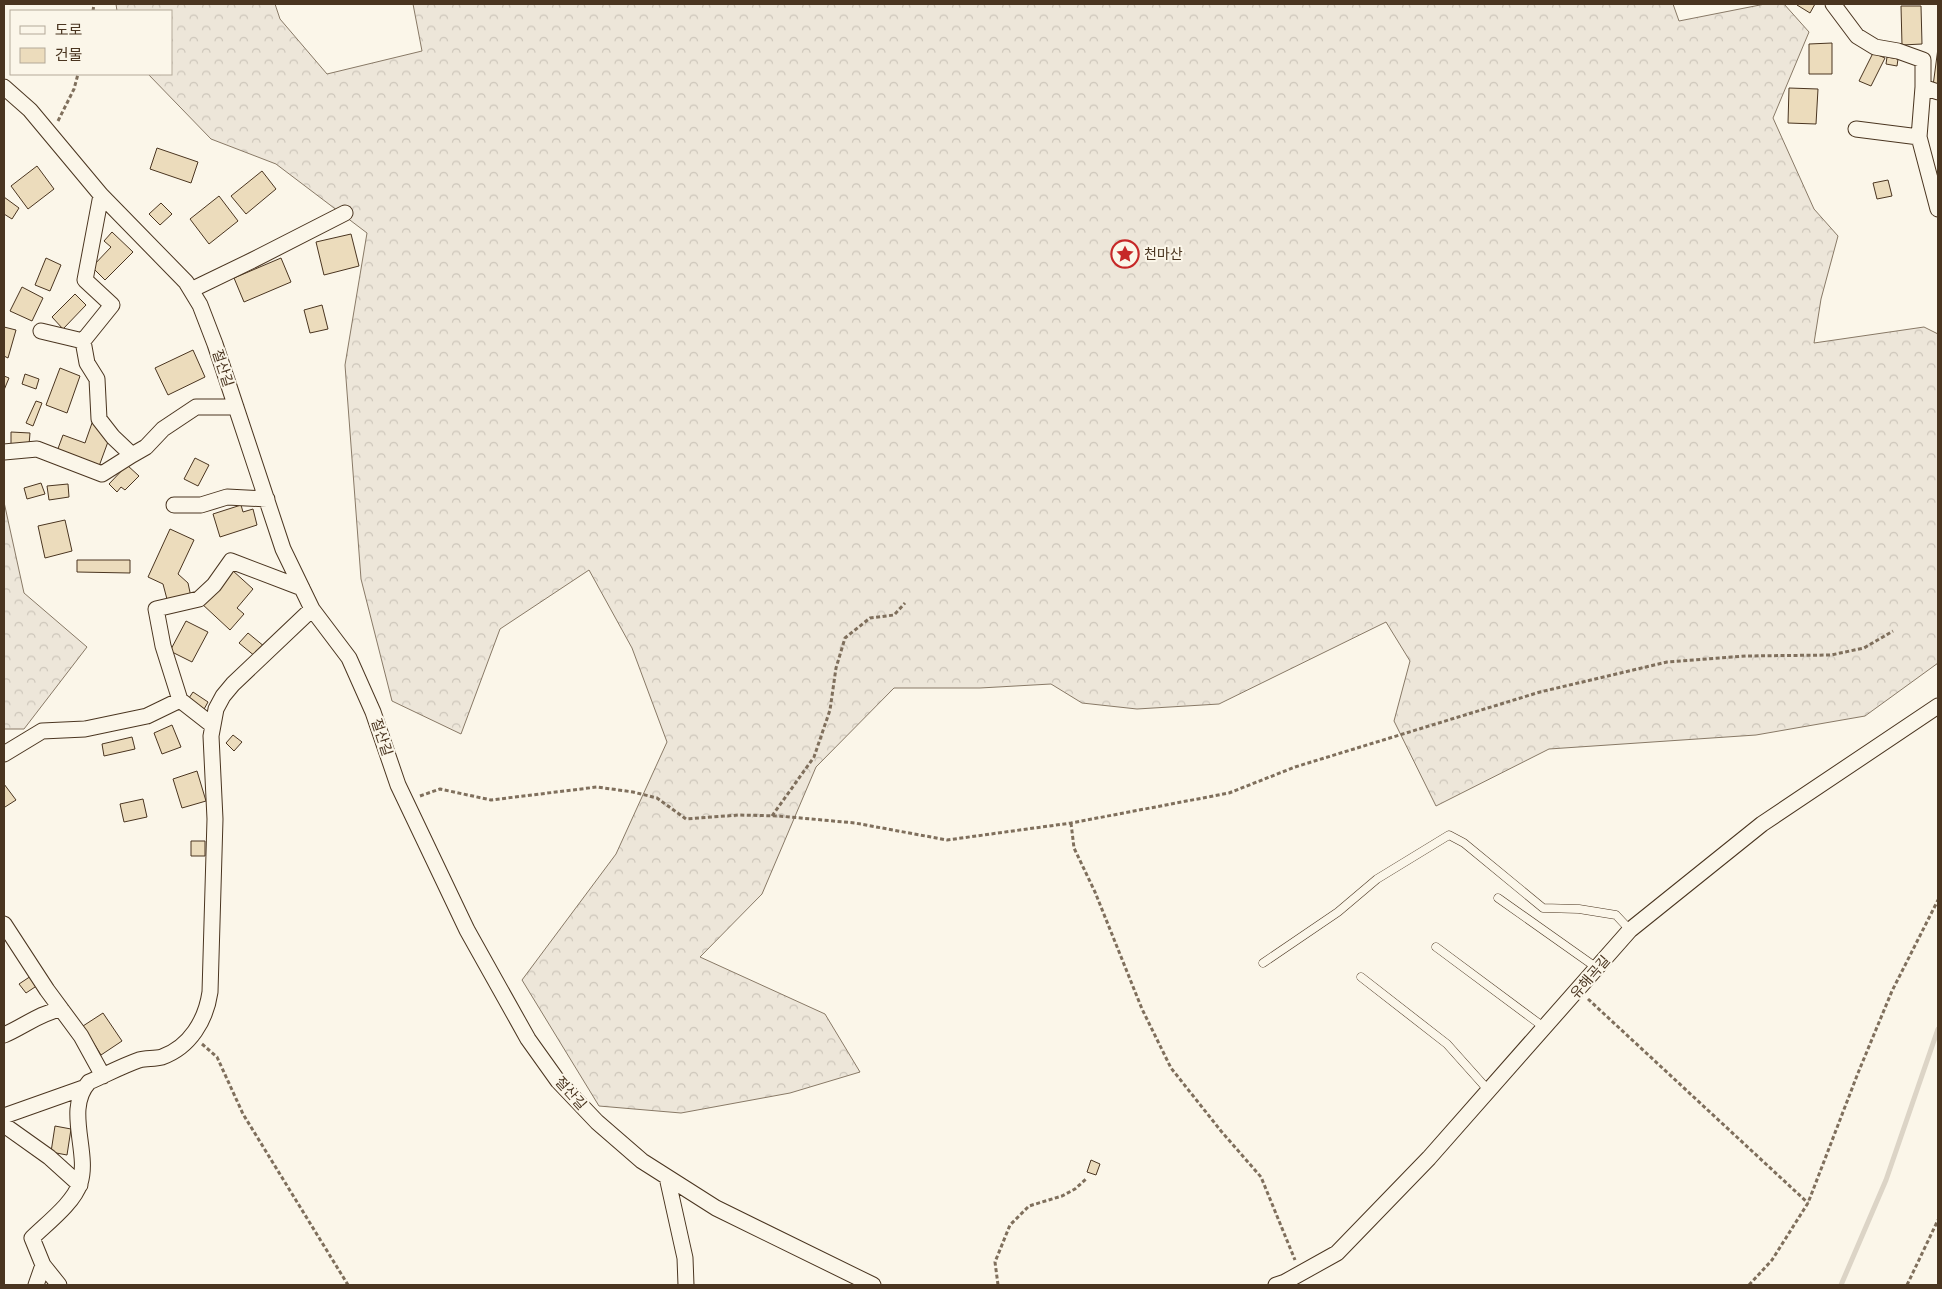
<svg xmlns="http://www.w3.org/2000/svg" width="1942" height="1289" font-family="Signika,'Noto Sans KR',sans-serif">
<style>
.forest{fill:url(#forest-crowns);stroke:#887966}
.lines{fill:none;stroke-linecap:round;stroke-linejoin:round}
.stream{stroke:#dcd4c6;stroke-width:5}
.building{fill:#ecdcbc;stroke:#4a3520}
.lane-casing{stroke:#4a3520;stroke-width:9}
.street-casing{stroke:#4a3520;stroke-width:17}
.path{stroke:#7f6f5c;stroke-width:3;stroke-dasharray:4 2.5;stroke-linecap:butt}
.lane{stroke:#fbf6e9;stroke-width:8}
.street{stroke:#fbf6e9;stroke-width:15}
.labels{text-anchor:middle;stroke-width:4;stroke-linejoin:round;paint-order:stroke}
.poi-label{font-size:14px;fill:#4a3520;stroke:#fbf6e9;text-anchor:start}
.street-label{font-size:14px;fill:#4a3520;stroke:#fbf6e9}
</style>
<defs>
<pattern id="forest-crowns" width="20" height="18" patternUnits="userSpaceOnUse" patternTransform="scale(1.25)"><rect width="20" height="18" fill="#ede6d9"/><path d="M2 6a3 3 0 1 1 6 0M12 15a3 3 0 1 1 6 0" fill="none" stroke="#cdc6ba"/></pattern>
</defs>
<rect width="100%" height="100%" fill="#fbf6e9"/>
<!-- forest -->
<path class="forest" d="M116,4h159l5,15 47,55 95,-23 -9,-47h1260l6,17 86,-17h19l25,28 -36,86 41,91 24,27 -17,63 -7,44 110,-16 14,7v329l-73,53 -109,19 -207,14 -113,57 -42,-85 16,-60 -24,-39 -167,82 -82,5 -55,-6 -31,-19 -71,4h-86l-78,79 -54,127 -62,63 125,57 35,58 -70,21 -109,20 -82,-7 -77,-126 94,-126 51,-112 -35,-94 -43,-78 -89,59 -39,105 -69,-33 -31,-122 -16,-214 22,-132 -91,-69 -65,-25 -63,-65h23v-63h-54z
M4,502l20,91 63,54 -63,82h-20z"/>
<g class="lines">
<!-- stream -->
<path class="stream" d="M1841,1285l45,-105 52,-151"/>
</g>
<!-- building -->
<path class="building" d="M1798,4h17l-5,9 -13,-8z
M1901,6h20l1,38 -20,1z
M1832,43v31h-23v-30z
M1938,48v40l-5,-2z
M1873,53l12,5 -14,28 -12,-5z
M1887,57l11,2 -1,7 -11,-2z
M1789,88l29,1 -2,35 -28,-1z
M157,148l41,14 -7,21 -41,-14z
M37,166l17,23 -26,20 -17,-23z
M262,171l14,18 -30,25 -15,-18z
M1888,180l4,16 -15,3 -4,-16z
M219,196l19,25 -29,23 -19,-25z
M4,197l15,11 -7,11 -8,-5z
M161,203l11,11 -12,11 -11,-11z
M112,232l21,20 -28,28 -13,-13 19,-20 -7,-6z
M351,234l8,32 -35,9 -8,-33z
M46,258l15,7 -11,26 -15,-6z
M281,258l10,24 -47,20 -10,-24z
M22,287l21,11 -11,23 -22,-10z
M75,294l11,11 -23,24 -11,-12z
M322,305l6,24 -18,4 -6,-23z
M4,327l12,3 -8,28 -4,-2z
M193,350l12,27 -37,18 -13,-27z
M60,368l20,8 -13,37 -21,-8z
M25,374l14,5 -3,10 -14,-5z
M4,376l5,2 -5,12z
M36,401l6,2 -9,23 -7,-3z
M92,423l17,16 -11,30 -42,-15 7,-19 22,8z
M11,432l19,1 -1,12 -18,-1z
M195,458l14,7 -11,21 -14,-7z
M127,465l12,11 -14,14 -4,-3 -4,5 -8,-8z
M41,483l4,11 -18,5 -3,-11z
M68,484l1,13 -20,3 -2,-14z
M241,505l2,7 10,-3 4,16 -37,12 -7,-23z
M65,520l7,31 -27,7 -7,-32z
M170,529l24,11 -16,34 10,9 3,14 -23,6 -5,-19 -15,-7z
M77,560h53v13l-53,-1z
M232,570l21,19 -16,19 7,6 -14,16 -29,-27z
M186,621l22,11 -16,30 -22,-11z
M248,633l17,14 -9,10 -17,-14z
M193,692l15,10 -5,9 -16,-10z
M172,725l9,22 -19,7 -8,-21z
M233,735l9,7 -8,9 -8,-8z
M132,737l3,12 -31,7 -2,-12z
M197,771l9,30 -24,7 -9,-29z
M4,784l12,16 -11,7 -1,-1z
M143,799l4,18 -23,5 -4,-18z
M191,841h14v15h-14z
M31,976l7,9 -12,8 -7,-9z
M103,1013l19,28 -21,14 -18,-29z
M55,1126l16,3 -4,26 -16,-3z
M1091,1160l9,4 -4,11 -9,-3z"/>
<g class="lines">
<!-- lane casing -->
<g class="lane-casing">
<path id="lane" d="M1498,898l99,70
M1436,947l109,81
M1263,963l75,-51 39,-33 72,-44 15,8 79,65 36,1 37,6 14,15
M1361,977l86,67 42,47"/>
</g>
<!-- street casing -->
<g class="street-casing">
<path id="street" d="M1833,4l24,32 18,11 23,4 25,9v27l15,5
M4,87l26,23 71,85 85,87 14,23 15,39 68,205 29,60 37,49 24,54 25,73 69,145 61,109 30,42 39,41 45,39 74,47 157,77
M1923,87l-4,50 19,72
M1856,129l63,8
M101,195l-16,85 27,25 -29,36 4,22 10,16 2,40 14,18 19,18 14,-8 17,-18 33,-22h40
M191,290l62,-30 92,-47
M41,331l42,10
M4,452l33,-3 65,25 30,-19
M174,505h27l26,-8 40,2
M180,700l-17,-54 -7,-37 43,-10 15,-14 17,-24 71,27
M4,754l38,-23 43,-2 62,-13 33,-16 32,25
M4,924l43,66 34,46 22,40
M4,1035c19,-8 36,-22 57,-26
M4,1116l79,-28
M4,1125l45,32 31,28
M667,1177l18,81 1,27
M36,1285l7,-20
M59,1285l-16,-20 -11,-27c14,-14 42,-35 48,-55 10,-31 -16,-74 9,-101 16,-7 33,-16 50,-22 7,-2 15,-1 23,-3 28,-10 44,-37 48,-65l5,-173 -4,-83 5,-27 7,-13 10,-12 79,-75
M1276,1285l9,-3 52,-29 92,-95 201,-228 132,-106 176,-118"/>
</g>
<!-- path -->
<path class="path" d="M93,11l1,-7
M58,121l16,-32 4,-15
M420,796l20,-7 51,11 106,-13 36,5 24,6 29,21 53,-4 40,1 76,7 92,17 124,-17 158,-30 66,-26 245,-75 127,-30 79,-6 85,-1 33,-7 29,-17
M772,816l42,-59 16,-47 6,-42 9,-30 25,-20 24,-3 11,-12
M1071,823l3,25 21,44 47,117 29,59 50,63 40,46 34,83
M1588,999l220,204
M202,1044l15,13 26,57 105,171
M998,1285l-3,-23 15,-37 19,-19 33,-10 13,-7 11,-10
M1749,1285l23,-25 36,-57 50,-130 34,-82 46,-91
M1907,1285l31,-65"/>
<!-- lane -->
<use href="#lane" class="lane"/>
<!-- street -->
<use href="#street" class="street"/>
</g>
<!-- icons -->
<defs>
<g id="sight-ring" transform="scale(1.4375)"><circle r="9.5" fill="#fbf6e9" stroke="#c62828" stroke-width="1.5"/><path d="M0-6L1.8-2.2L6-1.7L2.9 1.2L3.7 5.4L0 3.3L-3.7 5.4L-2.9 1.2L-6-1.7L-1.8-2.2Z" fill="#c62828"/></g>
</defs>
<g fill-rule="evenodd">
<use href="#sight-ring" x="1125" y="254"/>
</g>
<g class="labels">
<!-- poi labels -->
<g class="poi-label">
<text x="1144" y="259">천마산</text>
</g>
<!-- street labels -->
<g class="street-label">
<text transform="translate(223 368) rotate(72)" y="5">절산길</text>
<text transform="translate(382 737) rotate(72)" y="5">절산길</text>
<text transform="translate(1590 977) rotate(-49)" y="5">유해곡길</text>
<text transform="translate(571 1093) rotate(48)" y="5">절산길</text>
</g>
</g>
<!-- border -->
<rect width="1942" height="1289" fill="none" stroke="#4a3520" stroke-width="10"/>
<!-- legend -->
<rect x="10" y="10" width="162" height="65" fill="#fbf6e9" stroke="#b4a999"/>
<rect x="20" y="26" width="25" height="8" fill="#fbf6e9" stroke="#b4a999"/>
<text x="55" y="35" font-size="15" fill="#4a3520">도로</text>
<rect x="20" y="48" width="25" height="15" fill="#ecdcbc" stroke="#b4a999"/>
<text x="55" y="60" font-size="15" fill="#4a3520">건물</text>
</svg>
